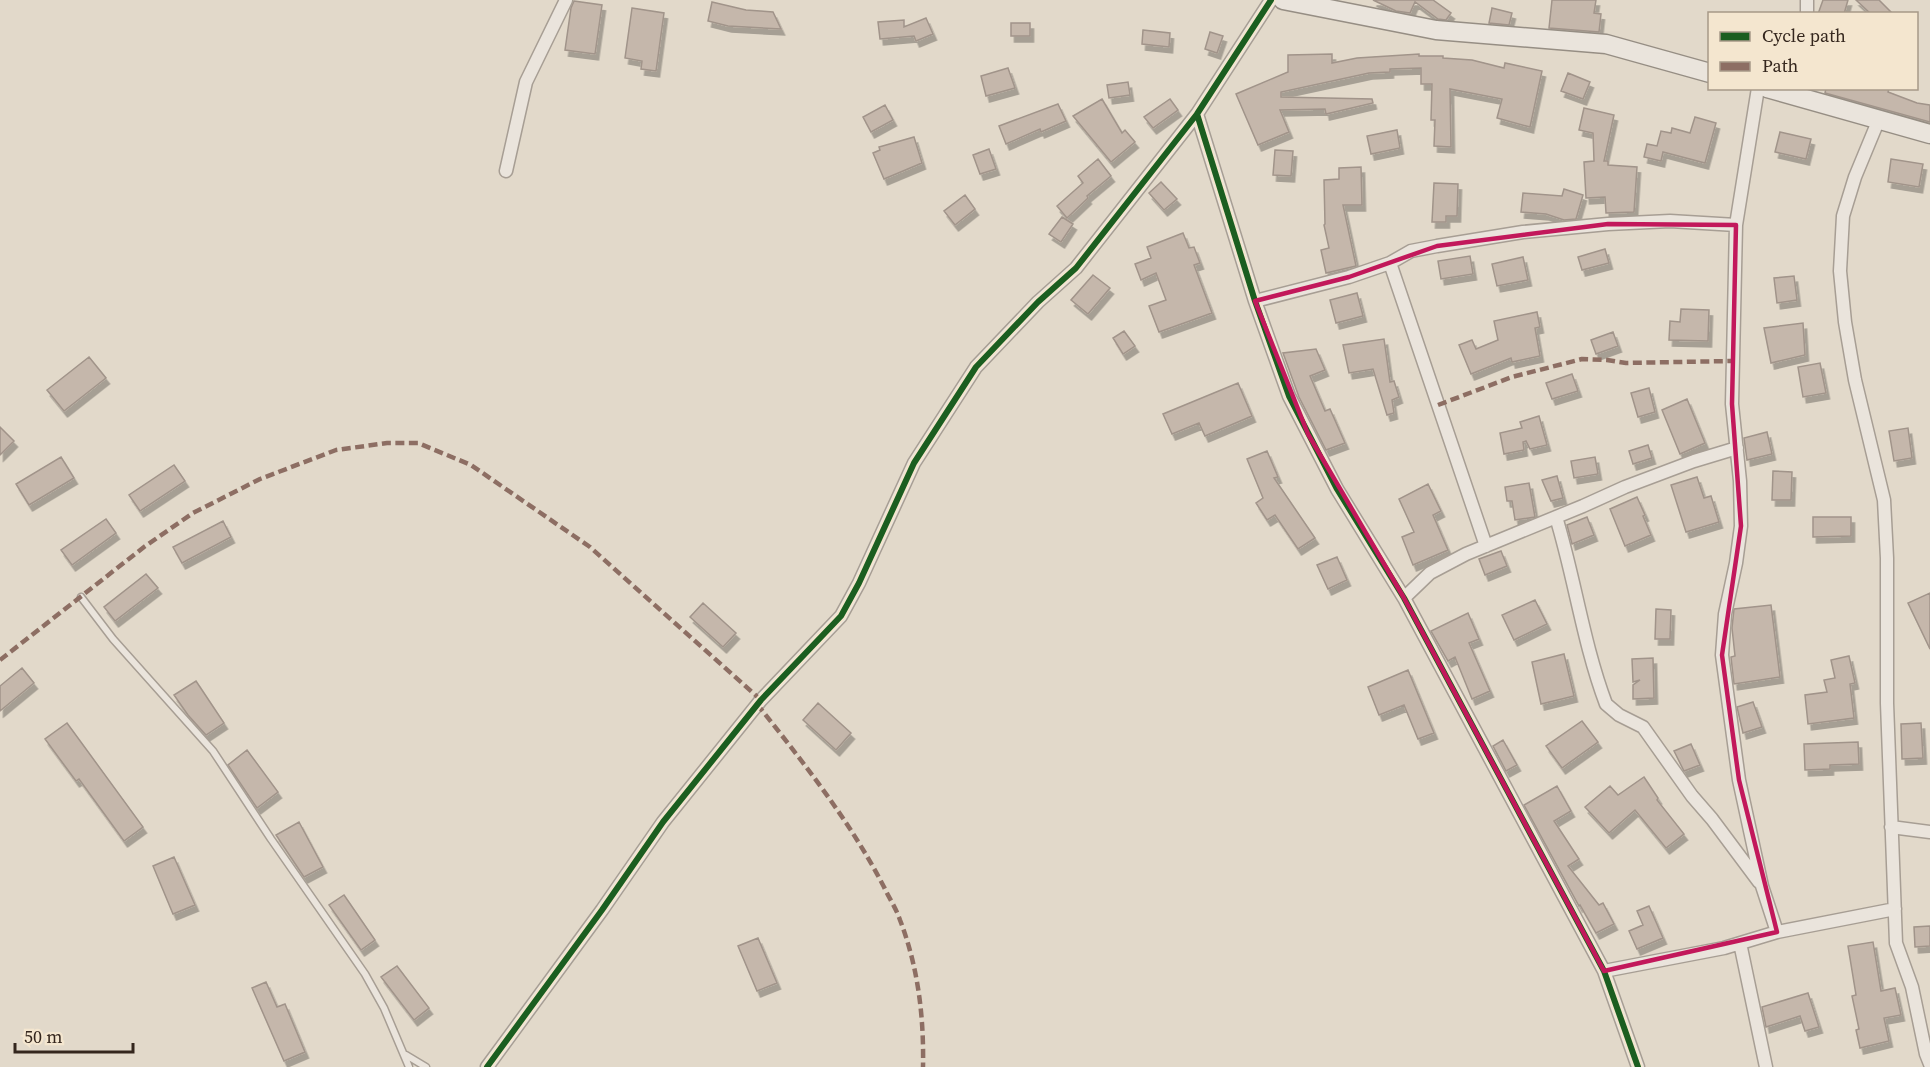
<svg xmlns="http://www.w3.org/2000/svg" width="1930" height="1067" font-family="'Source Serif 4',serif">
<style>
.building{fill:#c5b7ab;stroke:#a1948a;stroke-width:1.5;filter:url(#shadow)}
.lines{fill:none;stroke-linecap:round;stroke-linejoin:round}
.lane-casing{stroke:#a79e94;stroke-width:9}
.street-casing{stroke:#a79e94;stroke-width:15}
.secondary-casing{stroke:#968e84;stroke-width:21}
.lane{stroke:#eae4dc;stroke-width:6}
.street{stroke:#eae4dc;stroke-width:12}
.secondary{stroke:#eae4dc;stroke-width:18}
.quiet{stroke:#8d6e63;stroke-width:4.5;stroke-dasharray:9 4.5;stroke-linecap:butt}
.cycleway-casing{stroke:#f4e6cf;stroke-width:10}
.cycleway{stroke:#1b5e20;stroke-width:6}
.marked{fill:none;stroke:#c2185b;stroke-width:4.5;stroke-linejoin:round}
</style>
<defs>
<filter id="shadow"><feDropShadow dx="3.5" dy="6" stdDeviation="0" flood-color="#0004"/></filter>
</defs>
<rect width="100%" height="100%" fill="#e2d9ca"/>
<!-- building -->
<path class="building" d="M1373,0h60l18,13 -5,7 -8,-1 -23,-17 -5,11 -14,-2z
M1552,0h44l-2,13 7,1 -2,18 -50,-4z
M1823,0h25l-4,14h-26z
M1856,0h23l14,14h-22z
M574,1l28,4 -7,49 -30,-4 6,-42z
M712,2l34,8 27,2 8,17 -53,-3 -20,-5z
M632,8l32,5 -8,58 -15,-2 1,-8 -17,-3z
M1492,8l20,5 -3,12 -20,-2z
M926,18l7,16 -17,7 -2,-5 -34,3 -2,-17 26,-2v7z
M1011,23h19v13h-19z
M1143,30l27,3 -1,14 -27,-3z
M1210,32l13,4 -6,17 -12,-4z
M1332,54v9l25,-5 62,-4v2h24v2l29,2 32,8 1,-5 37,8 -12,56 -33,-9 5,-19 -52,-10 1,58 -17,-1 1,-26h-4l1,-36h-11v-16l-31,1v3l-21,1 -88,19v5l91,2 1,4 -47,11 -1,-5 -45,1 9,22 -31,13 -22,-51 52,-22v-17z
M1008,68l7,20 -29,8 -5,-20z
M1568,73l22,9 -7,17 -22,-8z
M1128,82l2,13 -21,3 -2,-13z
M1826,88h63l-1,4 29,11 13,2v17l-105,-29z
M1102,99l20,34 3,-3 10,12 -24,20 -38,-46z
M1170,99l8,11 -25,18 -9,-11z
M1058,104l8,17 -25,11 -1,-3 -34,15 -7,-18z
M885,105l8,15 -22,12 -8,-15z
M1584,108l30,7 -10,46h4v4l29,2 -3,45 -28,1 -1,-16 -19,1 -2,-36 10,-1 -1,-28 -14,-3z
M1695,117l21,6 -11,40 -42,-11 -2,9 -17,-4 3,-13 10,2 4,-15 10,2 1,-5 18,5z
M1397,130l3,18 -29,6 -4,-18z
M1780,132l31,7 -5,20 -31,-7z
M914,137l8,26 -38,16 -11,-26 7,-3 -1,-3z
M989,149l7,20 -16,5 -7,-19z
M1275,150l18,1 -2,25 -18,-1z
M1098,159l13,17 -24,20 1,2 -21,20 -10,-12 26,-23 -5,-7z
M1891,159l32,5 -4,23 -31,-5z
M1361,167l1,38h-19l13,61 -30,7 -5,-23 8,-2 -5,-23 1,-1 -1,-44 15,-1v-11z
M1161,182l16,17 -13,11 -15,-17z
M1434,183l24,1 -1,32h-11v6h-14z
M1564,189l19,6 -7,24 -12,1 -18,-6 -25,-2 2,-19 39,3z
M965,195l10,14 -20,16 -11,-14z
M1062,217l11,7 -12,18 -12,-8z
M1183,233l6,15 5,-1 6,16 -6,2 18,48 -53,19 -10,-26 17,-6 -10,-27 -15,7 -6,-16 16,-6 -4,-11z
M1605,249l4,14 -27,7 -4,-13z
M1470,256l3,18 -32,5 -3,-18z
M1523,257l5,23 -31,6 -5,-22z
M1093,275l17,13 -22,26 -17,-14z
M1794,276l3,24 -20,3 -3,-25z
M1357,293l6,23 -27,7 -6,-23z
M1681,309l28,1 -1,31 -39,-1 1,-19 10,1z
M1537,312l3,15 -5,1 5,28 -28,6 -1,-4 -40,16 -12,-29 13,-5 4,9 22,-9 -4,-19z
M1803,323l2,32 -34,8 -7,-35z
M1124,331l11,15 -12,8 -10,-16z
M1613,332l5,14 -22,8 -5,-14z
M1384,339l6,43 4,-1 5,16 -7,3 2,13 -7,2 -14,-46 -24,4 -6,-28z
M1316,349l9,21 -15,6 15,35 5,-2 15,34 -19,7 -27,-53 -16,-44z
M89,357l17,21 -42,33 -17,-21z
M1820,363l6,30 -23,4 -5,-30z
M1572,374l6,17 -26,8 -6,-16z
M1238,383l14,33 -47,20 -6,-13 -27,11 -9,-20z
M1649,388l6,24 -17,5 -7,-24z
M1687,399l18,44 -25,11 -18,-44z
M1539,416l8,29 -17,4 -4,-8 -3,1 1,8 -20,4 -4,-21 22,-5 -2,-6z
M0,427l14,14 -14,14z
M1908,428l4,30 -18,3 -5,-30z
M1767,432l5,22 -25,6 -3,-22z
M1648,445l4,13 -19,6 -4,-13z
M1267,451l11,26 -4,1 41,60 -17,11 -23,-34 -8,5 -11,-17 7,-5 -16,-39z
M61,457l13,21 -45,27 -13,-21z
M1595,457l3,17 -24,4 -3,-17z
M174,465l11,16 -45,30 -11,-16z
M1773,471l19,1 -1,28h-19z
M1557,476l6,22 -12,3 -9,-21z
M1697,477l7,21 7,-2 8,26 -33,10 -15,-47z
M1529,483l6,34 -20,3 -3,-19h-5l-2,-14z
M1428,484l13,27 -8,4 15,35 -35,15 -11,-28 12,-5 -15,-33z
M1637,497l8,18 -2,1 8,19 -26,11 -15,-37z
M1587,517l7,18 -22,9 -5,-19z
M1813,517h38v19l-38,1z
M106,519l10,14 -44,32 -11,-15z
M223,521l8,16 -49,26 -9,-16z
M1501,551l6,15 -22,9 -6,-16z
M1337,557l10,23 -19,9 -11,-24z
M146,574l12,14 -43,33 -11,-14z
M1930,593v56l-22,-46z
M1535,600l12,24 -33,16 -12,-25z
M703,603l33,30 -13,14 -33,-30z
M1771,605l9,72 -46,7 -3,-27 4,-1 -3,-28 2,-19z
M1656,609l15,1 -1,29h-15z
M1468,613l11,26 -10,4 21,48 -18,8 -17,-42 -7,4 -17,-30z
M1564,654l10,42 -33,8 -9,-42z
M1849,656l6,27 -5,1 4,34 -46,6 -3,-29 22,-3 -3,-12 11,-2 -4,-18z
M1653,658l1,40 -21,1v-14l7,-5 -7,2 -1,-23z
M22,668l12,15 -34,28v-25z
M1408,670l26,63 -16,6 -14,-34 -25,10 -11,-28z
M196,681l28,42 -18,12 -18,-20 -14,-20z
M1753,702l9,25 -19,6 -6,-26z
M818,703l33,30 -15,17 -33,-30z
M1582,721l16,21 -36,26 -16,-22z
M67,723l76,104 -19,14 -45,-62 -3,2 -31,-42z
M1921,723l2,35 -21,1 -1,-35z
M1503,740l14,25 -11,6 -13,-25z
M1858,742l1,22 -29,1v4l-25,1 -1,-26z
M1691,744l9,21 -16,6 -10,-20z
M247,750l31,42 -21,16 -29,-43z
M1644,777l14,21 -1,2 27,34 -18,14 -31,-38 -26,23 -24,-26 25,-21 8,9z
M1557,786l14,25 -17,10 25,38 -11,7 31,39 4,-2 11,21 -18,9 -16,-28 -1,1 -55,-101z
M299,822l24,45 -19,10 -28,-42z
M174,857l21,48 -22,9 -20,-48z
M344,895l31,45 -14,10 -32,-45z
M1649,906l14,32 -26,11 -8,-18 14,-6 -6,-14z
M1930,926v20l-15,1 -1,-20z
M758,938l19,45 -20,8 -19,-45z
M1873,942l8,49 14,-3 6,27 -17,3 5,23 -29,7 -4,-18 3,-1 -7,-33 4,-1 -8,-49z
M397,966l32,42 -15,12 -33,-43z
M266,982l11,25 8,-3 20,48 -21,9 -32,-73z
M1808,993l11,34 -14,4 -5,-15 -34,11 -4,-20z"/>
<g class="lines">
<!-- lane casing -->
<g class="lane-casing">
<path id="lane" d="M81,597l32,42 100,112 58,88 94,135 19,34 25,59
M406,1055l20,12"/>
</g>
<!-- street casing -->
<g class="street-casing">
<path id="street" d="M1807,0v14
M1197,114l58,187 34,95 48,93 67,109 200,373 34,96
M1879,119l-24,58 -12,39 -3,55 5,51 10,58 29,120 3,58v145l9,240 16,44 14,67 4,10
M506,171l20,-89 40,-82
M1736,225l-4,179 8,77 1,45 -5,37 -11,51 -3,41 17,125 23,106 15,46
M1390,263l96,283
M1255,301l94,-24 41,-14 21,-12 26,-5 86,-14 85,-8 62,-3 66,4 22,-137
M1556,517c19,62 27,126 50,187l13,11 24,12 49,69 20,23 47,63
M1404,598l26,-25 36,-19 117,-48 42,-19 69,-26 43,-13
M1891,827l39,5
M1740,943l26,124
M1604,971l120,-23 53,-16 118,-23
M487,1067l115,-157 61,-88 98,-122 80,-84 18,-33 55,-120 62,-96 62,-65 38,-34 121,-154 74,-114"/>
</g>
<!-- secondary casing -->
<g class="secondary-casing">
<path id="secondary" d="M1283,0l153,30 170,14 104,29
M1767,88l163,46"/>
</g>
<!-- lane -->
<use href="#lane" class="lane"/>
<!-- street -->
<use href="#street" class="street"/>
<!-- secondary -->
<use href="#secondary" class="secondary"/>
<!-- quiet -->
<path class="quiet" d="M1438,405l74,-28 70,-18 25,1 19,3 107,-2
M0,660l144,-113 49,-34 67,-34 76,-29 51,-7h31l53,22 119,82 171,153
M757,704c46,58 93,117 127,183 5,11 12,21 16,33 18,47 24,96 23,147"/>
<!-- cycleway casing -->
<g class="cycleway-casing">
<path id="cycleway" d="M1197,114l58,187 34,95 48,93 67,109 200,373 34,96
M487,1067l115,-157 61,-88 98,-122 80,-84 18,-33 55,-120 62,-96 62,-65 38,-34 121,-154 74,-114"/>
</g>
<!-- cycleway -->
<use href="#cycleway" class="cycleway"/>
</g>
<!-- marked area -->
<path class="marked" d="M1608,224l128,1 -4,179 9,122 -19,129 17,125 38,152 -173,39 -200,-373 -96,-164 -53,-133 94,-24 88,-31z"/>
<!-- legend -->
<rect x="1708" y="12" width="210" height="78" fill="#f4e6cf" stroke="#a79988" stroke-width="1.5"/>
<rect x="1720" y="32" width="30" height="9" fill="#1b5e20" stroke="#a79988" stroke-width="1.5"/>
<text x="1762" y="42" font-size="18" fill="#34261d">Cycle path</text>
<rect x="1720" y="62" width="30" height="9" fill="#8d6e63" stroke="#a79988" stroke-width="1.5"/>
<text x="1762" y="72" font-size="18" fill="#34261d">Path</text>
<!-- scale -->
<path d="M15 1043v9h118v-9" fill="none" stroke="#34261d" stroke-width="3"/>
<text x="24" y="1043" font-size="18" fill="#34261d" stroke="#f4e6cf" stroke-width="4.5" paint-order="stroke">50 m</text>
</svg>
